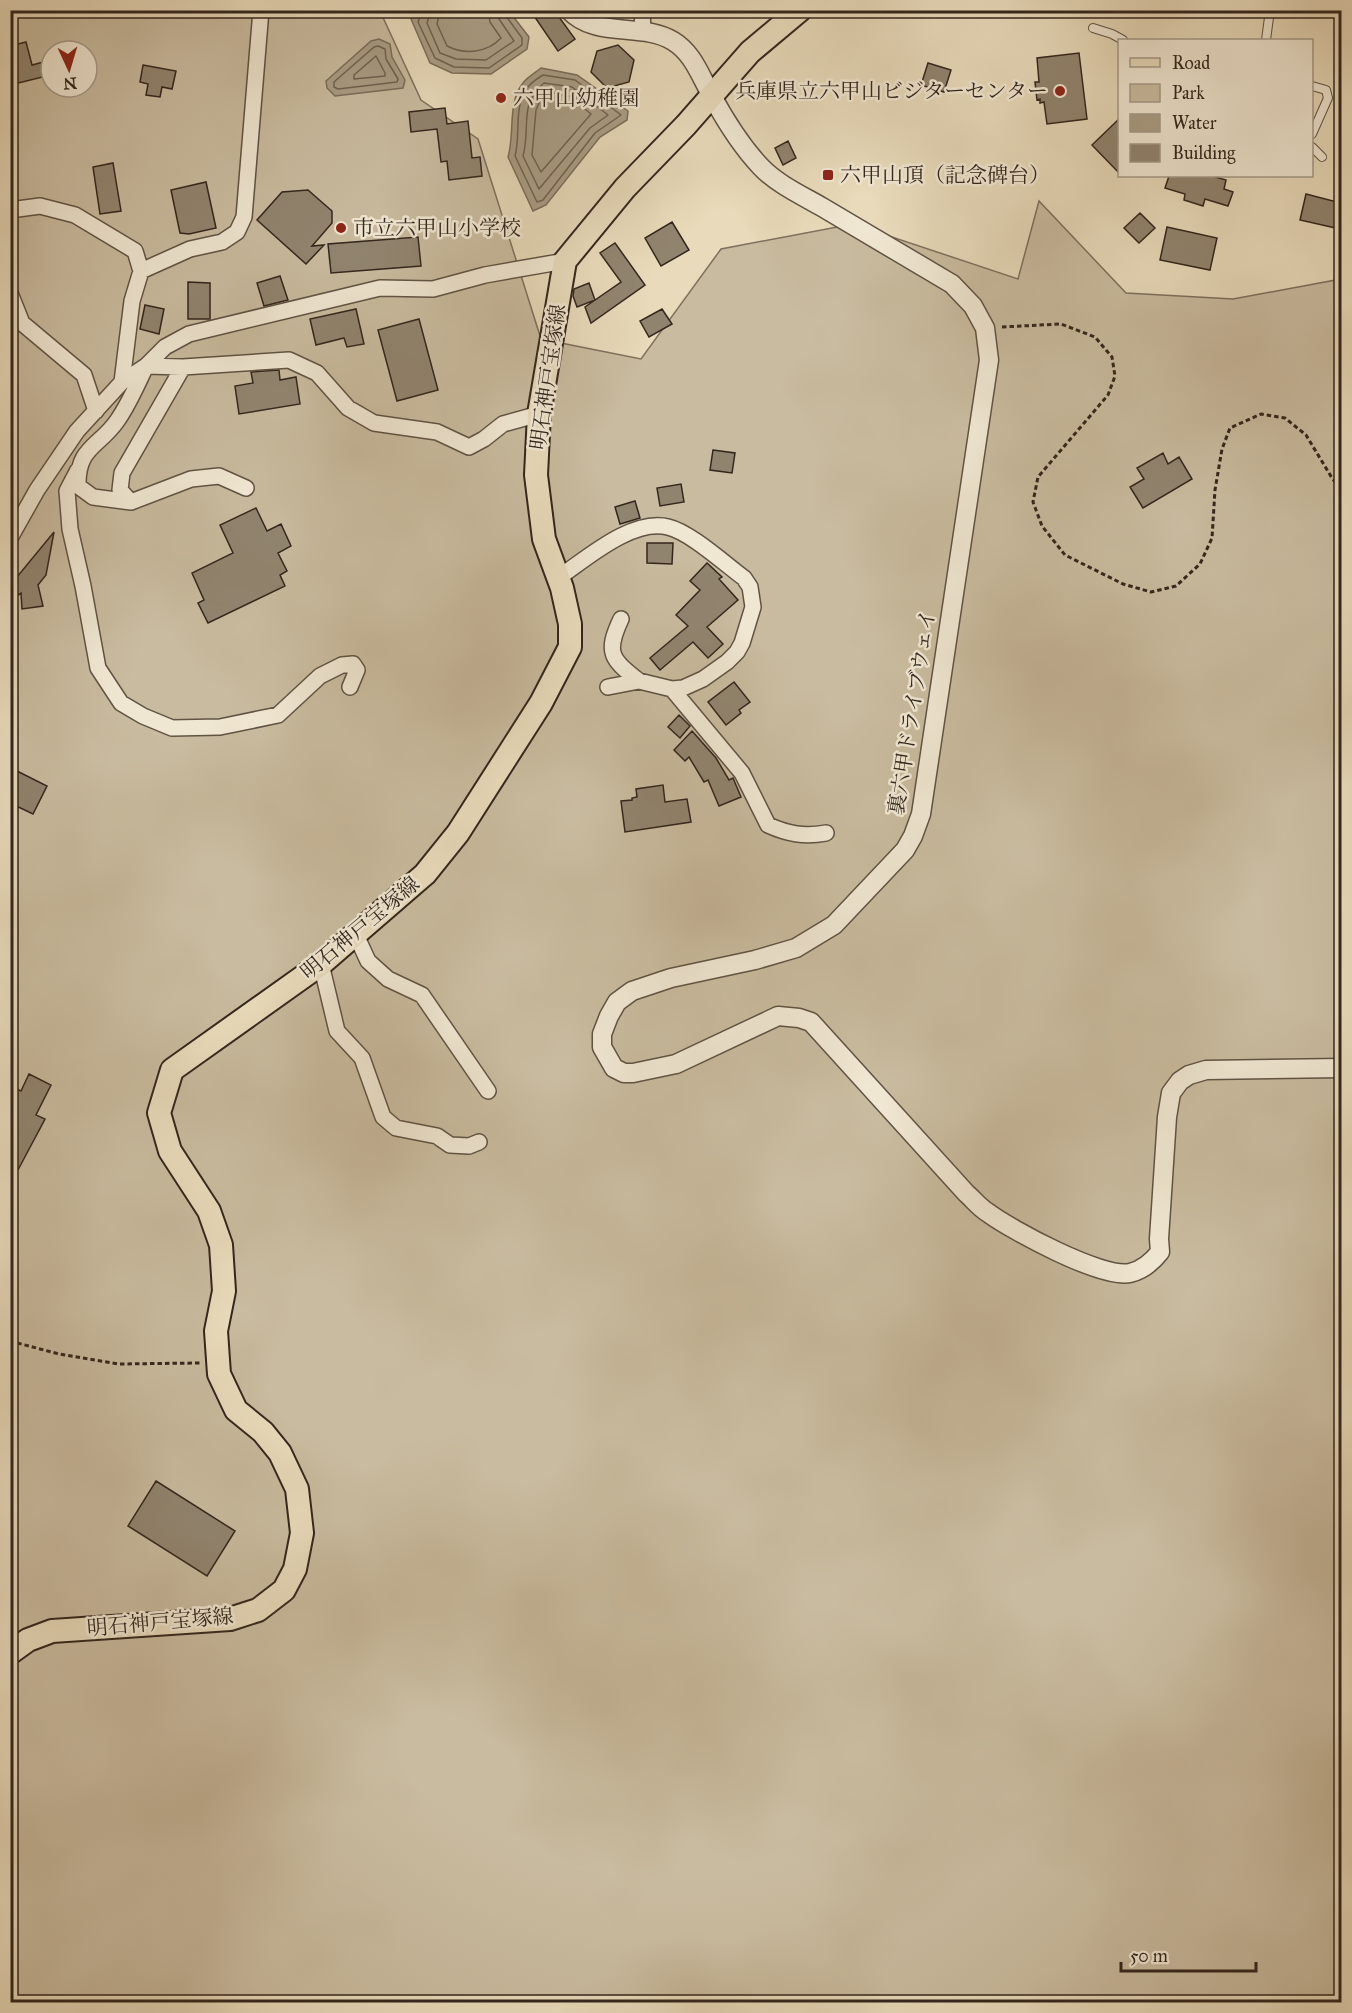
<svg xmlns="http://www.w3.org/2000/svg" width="1352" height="2013" font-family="'IM FELL Great Primer','Noto Serif JP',serif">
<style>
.green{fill:#c9bb9f;stroke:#7e705e;stroke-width:1.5;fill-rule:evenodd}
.water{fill:#aa9d85;stroke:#7a6d5b;stroke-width:1.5}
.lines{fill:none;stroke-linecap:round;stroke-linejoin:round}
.shore{stroke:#6e6251;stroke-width:1.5}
.building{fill:#91846f;stroke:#33261d;stroke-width:1.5}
.service-casing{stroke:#605344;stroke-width:10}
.minor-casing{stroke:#605344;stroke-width:18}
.tertiary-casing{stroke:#605344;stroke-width:21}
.primary-casing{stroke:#33261d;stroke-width:26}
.path{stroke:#33261d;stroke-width:3;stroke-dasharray:4.5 3;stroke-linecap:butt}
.service{stroke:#f0e7d2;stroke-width:8}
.minor{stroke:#f0e7d2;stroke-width:15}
.tertiary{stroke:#f0e7d2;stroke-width:18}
.primary{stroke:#e8daba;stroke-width:22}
.poi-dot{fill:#8f2418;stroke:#f0e7d2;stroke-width:2}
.labels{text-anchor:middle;stroke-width:5;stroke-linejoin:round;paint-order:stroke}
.poi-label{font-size:21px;fill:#33261d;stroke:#f0e7d2;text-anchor:start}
.street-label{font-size:21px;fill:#33261d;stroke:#f0e7d2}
</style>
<rect width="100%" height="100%" fill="#e8daba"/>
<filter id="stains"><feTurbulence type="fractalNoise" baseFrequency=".00333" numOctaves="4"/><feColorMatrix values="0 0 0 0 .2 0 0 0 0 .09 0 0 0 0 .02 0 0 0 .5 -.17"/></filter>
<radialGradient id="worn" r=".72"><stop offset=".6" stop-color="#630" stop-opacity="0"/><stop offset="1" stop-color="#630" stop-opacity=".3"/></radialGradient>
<!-- green -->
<path class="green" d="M11,11h369l41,89 57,39 63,200 100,20 80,-110 132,-25 165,55 21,-78 87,92 107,6 108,-20v1723h-1330zM51,51h36v36h-36z"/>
<!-- water -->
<path class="water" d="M419,11h90l20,26 -2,12 -36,25 -39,-1 -22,-10 -19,-44z
M379,39l11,5 2,13 13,23 -2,8 -68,8 -8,-8 -1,-7 45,-40z
M541,68l36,7 51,36 -1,9 -27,17 -54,68 -13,6 -25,-54c7,-23 -1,-54 15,-74 4,-6 12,-10 18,-15z"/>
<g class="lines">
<!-- shore -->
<path class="shore" d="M423,10l-5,12 17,36 19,9 35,1 33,-23v-7l-16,-22 -1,-6
M431,10l-4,13 13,30 16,6 30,1 28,-19 -15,-22 -2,-9
M440,10l-3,14 10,22c18,9 40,7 54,-8l-11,-16 -2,-12
M378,46l7,3 1,10 12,20 -1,3 -59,7 -4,-2v-5l40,-35z
M376,56l9,17v3l-31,3v-4z
M543,75l32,5 46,35 -26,18 -52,67 -6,2 -22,-46c6,-21 -2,-51 13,-69 4,-5 10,-9 15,-12z
M544,83l28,4 36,28 -18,13 -51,61 -16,-33c8,-29 -5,-51 21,-73z
M549,92l20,4 22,18 -50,58 -9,-17 4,-45 5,-12z"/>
</g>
<!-- building -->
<path class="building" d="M530,10h24l21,29 -17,12z
M26,42l6,23 19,-5v15l-41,10v-39z
M618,45l16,15 -5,22 -22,6 -16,-16 6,-21z
M1079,53l8,66 -40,5 -3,-22 -4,1v-4l-3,1 -2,-18h4l-2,-24z
M928,63l23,7 -7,22 -23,-7z
M143,65l33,6 -4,18 -10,-2 -2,10 -14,-2 2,-11 -8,-2z
M445,108l2,16 21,-3 4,37 8,-1 2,19 -33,4 -2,-19 -6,1 -4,-33 -26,3 -2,-20z
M1119,119v54l-27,-28z
M788,141l8,17 -13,7 -8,-17z
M113,163l8,48 -21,3 -7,-47z
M1169,176h43l14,4 -2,9 9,3 -5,14 -23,-7 -2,7 -19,-6 1,-6 -20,-6z
M206,182l10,46 -27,6 -9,-1 -9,-43z
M308,190l24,21v12l-20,23 12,-1 -18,19 -49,-44 25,-28z
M1306,194l35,9 -1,26 -40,-9z
M1140,213l15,15 -16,15 -15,-15z
M672,222l17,28 -28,16 -16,-28z
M1167,227l50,11 -7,32 -50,-10z
M418,237l3,29 -90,7 -3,-29z
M615,243l30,42 -54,38 -6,-16 36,-25 -21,-29z
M280,276l8,24 -24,6 -7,-23z
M188,282l22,1v36h-22z
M589,283l6,17 -18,7 -4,-11 1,-7z
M145,305l19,4 -5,25 -19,-5z
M356,309l8,35 -17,3 -3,-9 -28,7 -6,-26z
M662,309l10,15 -23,13 -9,-16z
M419,319l19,71 -41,11 -19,-71z
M279,370l1,10 16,-3 4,27 -61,10 -4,-28 18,-3 -2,-11z
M713,450l22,3 -3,20 -22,-3z
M1163,453l5,11 11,-7 13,22 -49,29 -13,-21 14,-8 -7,-11z
M681,484l3,18 -24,4 -3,-18z
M635,501l5,17 -20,6 -5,-17z
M256,508l11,23 14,-7 10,22 -13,7 9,18 -7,4 5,11 -77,37 -10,-20 6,-3 -12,-27 41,-20 -13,-28z
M54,532l-8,43 -8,10 5,21 -21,3 -1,-16 -11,9v-30l7,5z
M647,543h26l-1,21 -25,-1z
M707,563l15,14 -3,2 19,21 -31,27 16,17 -15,14 -15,-16 -33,28 -10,-12 38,-32 -12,-11 24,-25 -10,-9z
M734,682l16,20 -11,8 2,3 -15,12 -18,-23z
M679,715l11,11 -10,12 -12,-11z
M692,731l24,27 13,22 4,-2 8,19 -22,9 -11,-26 -4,2 -15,-25 -4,4 -11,-11z
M17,771l30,15 -14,28 -23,-11v-20z
M663,785l2,17 22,-3 4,23 -66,10 -4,-31 11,-1v-2l5,-1 -1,-8z
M29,1074l22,11 -15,30 9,4 -35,66v-99l11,5z
M156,1481l79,50 -28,45 -79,-50z"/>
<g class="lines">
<!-- service casing -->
<g class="service-casing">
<path id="service" d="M1093,28l19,6 11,6
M1266,40l4,-30
M1312,86l14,4 2,8 -16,36
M1312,147l10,10"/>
</g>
<!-- minor casing -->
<g class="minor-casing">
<path id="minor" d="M642,10l1,22
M10,210l30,-4 35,9 60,36 6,20 -9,30 -10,81
M141,271l49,-22 32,-7 15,-10 7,-15 17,-207
M10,293l12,30 62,52 12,36
M78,470l-11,21 3,38 13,57 15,82 23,35 22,13 29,12 48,-1 58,-12 42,-39 22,-11 11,-1 4,6 -7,17
M246,488l-27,-12 -28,3 -60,23 -38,-5 -15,-11c-1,-39 21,-39 39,-65 12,-17 20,-36 29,-55l37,1 106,-7 28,13 31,35 26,15 63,9 32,15 15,-8 19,-15 36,-10
M131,502l-11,-12 2,-17 61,-106
M10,538l27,-48 40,-59 45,-49 24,-16 19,-19 24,-13 191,-46 53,1 52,-14 80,-14
M558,578c28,-19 74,-60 110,-51 22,5 57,37 76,51l6,9 3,20 -11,36 -5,9 -10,10 -24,17 -20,9 -11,1 -33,-8 -31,6
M621,619c-16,34 -10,40 18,62
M672,689l70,84 26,52c20,9 36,12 58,8
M356,935l12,26 20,18 34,16 66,96
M321,964l16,67 25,27 21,59 13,11 41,8 13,9 19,1 10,-4"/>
</g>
<!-- tertiary casing -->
<g class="tertiary-casing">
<path id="tertiary" d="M569,10c27,29 73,12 104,31 21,13 27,35 39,55 13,24 30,51 49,71 16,17 42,29 61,40 44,26 87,52 130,77l21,22 12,22 4,32 -68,454 -8,22 -8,14 -71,75 -38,23 -41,12 -84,18 -39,13 -15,11 -8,14 -7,18v13l12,21 10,5h9l43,-9 102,-48 21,2 12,4 155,171c7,6 13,14 21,19 24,18 115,67 143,61 13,-3 22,-11 30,-21l-1,-13 8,-122 4,-24 9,-12 9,-6 17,-5 136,-2"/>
</g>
<!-- primary casing -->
<g class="primary-casing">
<path id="primary" d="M10,1653l18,-13 24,-9 178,-12 28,-9 26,-20 11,-21 7,-36 -5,-44 -17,-36 -17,-21 -27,-22 -17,-36 -3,-43 8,-40 -3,-46 -12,-34 -39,-60 -11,-38 13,-43 149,-106 104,-90 33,-41 83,-130 29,-56v-23l-8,-36 -18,-49 -8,-64 3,-61 26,-153 60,-73 61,-63 64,-73 50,-42"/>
</g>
<!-- path -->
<path class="path" d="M1002,327l59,-3 34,13 17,20 3,19 -7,19 -70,82 -5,25 9,24 23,29 58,29 28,8 25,-6 24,-22 12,-26 3,-48 7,-41 8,-21 31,-14 24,4 21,17 26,43 10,13
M10,1341l49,13 59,10 82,-1"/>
<!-- service -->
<use href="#service" class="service"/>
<!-- minor -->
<use href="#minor" class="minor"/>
<!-- tertiary -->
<use href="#tertiary" class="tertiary"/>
<!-- primary -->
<use href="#primary" class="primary"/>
</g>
<!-- markers -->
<g class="poi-dot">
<circle cx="1060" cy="91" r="6"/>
<circle cx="501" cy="98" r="6"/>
<rect x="822" y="169" width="12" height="12" rx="3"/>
<circle cx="341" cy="228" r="6"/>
</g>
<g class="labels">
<!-- poi labels -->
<g class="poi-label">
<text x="1048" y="98" text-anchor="end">兵庫県立六甲山ビジターセンター</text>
<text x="513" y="105">六甲山幼稚園</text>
<text x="840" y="182">六甲山頂（記念碑台）</text>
<text x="353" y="235">市立六甲山小学校</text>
</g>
<!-- street labels -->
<g class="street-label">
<text transform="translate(548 377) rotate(-82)" y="7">明石神戸宝塚線</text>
<text transform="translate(912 712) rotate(-81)" y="7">裏六甲ドライブウェイ</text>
<text transform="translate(360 928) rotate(-40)" y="7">明石神戸宝塚線</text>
<text transform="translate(160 1622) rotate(-5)" y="7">明石神戸宝塚線</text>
</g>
</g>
<!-- margin -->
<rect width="1352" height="2013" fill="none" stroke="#e8daba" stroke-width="36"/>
<rect x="12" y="12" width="1328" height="1989" fill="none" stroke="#33261d" stroke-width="3"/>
<rect x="18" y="18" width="1316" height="1977" fill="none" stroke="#33261d" stroke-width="1.5"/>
<!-- legend -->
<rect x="1118" y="39" width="195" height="138" fill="#f0e7d2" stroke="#a49a8a" stroke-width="1.5"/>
<rect x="1130" y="58" width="30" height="9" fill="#e8daba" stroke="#a49a8a" stroke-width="1.5"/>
<text x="1172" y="69" font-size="18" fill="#33261d">Road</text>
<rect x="1130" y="84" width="30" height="18" fill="#c9bb9f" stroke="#a49a8a" stroke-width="1.5"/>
<text x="1172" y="99" font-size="18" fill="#33261d">Park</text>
<rect x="1130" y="114" width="30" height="18" fill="#aa9d85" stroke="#a49a8a" stroke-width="1.5"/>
<text x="1172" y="129" font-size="18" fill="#33261d">Water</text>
<rect x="1130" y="144" width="30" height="18" fill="#91846f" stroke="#a49a8a" stroke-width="1.5"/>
<text x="1172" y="159" font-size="18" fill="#33261d">Building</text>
<!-- north arrow -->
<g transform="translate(69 69) rotate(176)"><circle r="28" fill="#f0e7d2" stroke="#a49a8a" stroke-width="1.5"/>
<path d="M0-4.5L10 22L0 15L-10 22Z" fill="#8f2418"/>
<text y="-9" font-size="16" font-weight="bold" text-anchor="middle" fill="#33261d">N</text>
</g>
<!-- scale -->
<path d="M1121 1962v9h135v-9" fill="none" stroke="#33261d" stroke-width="3"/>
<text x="1130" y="1962" font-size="18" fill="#33261d" stroke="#f0e7d2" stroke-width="4.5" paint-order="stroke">50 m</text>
<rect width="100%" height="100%" filter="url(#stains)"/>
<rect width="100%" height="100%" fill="url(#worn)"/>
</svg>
